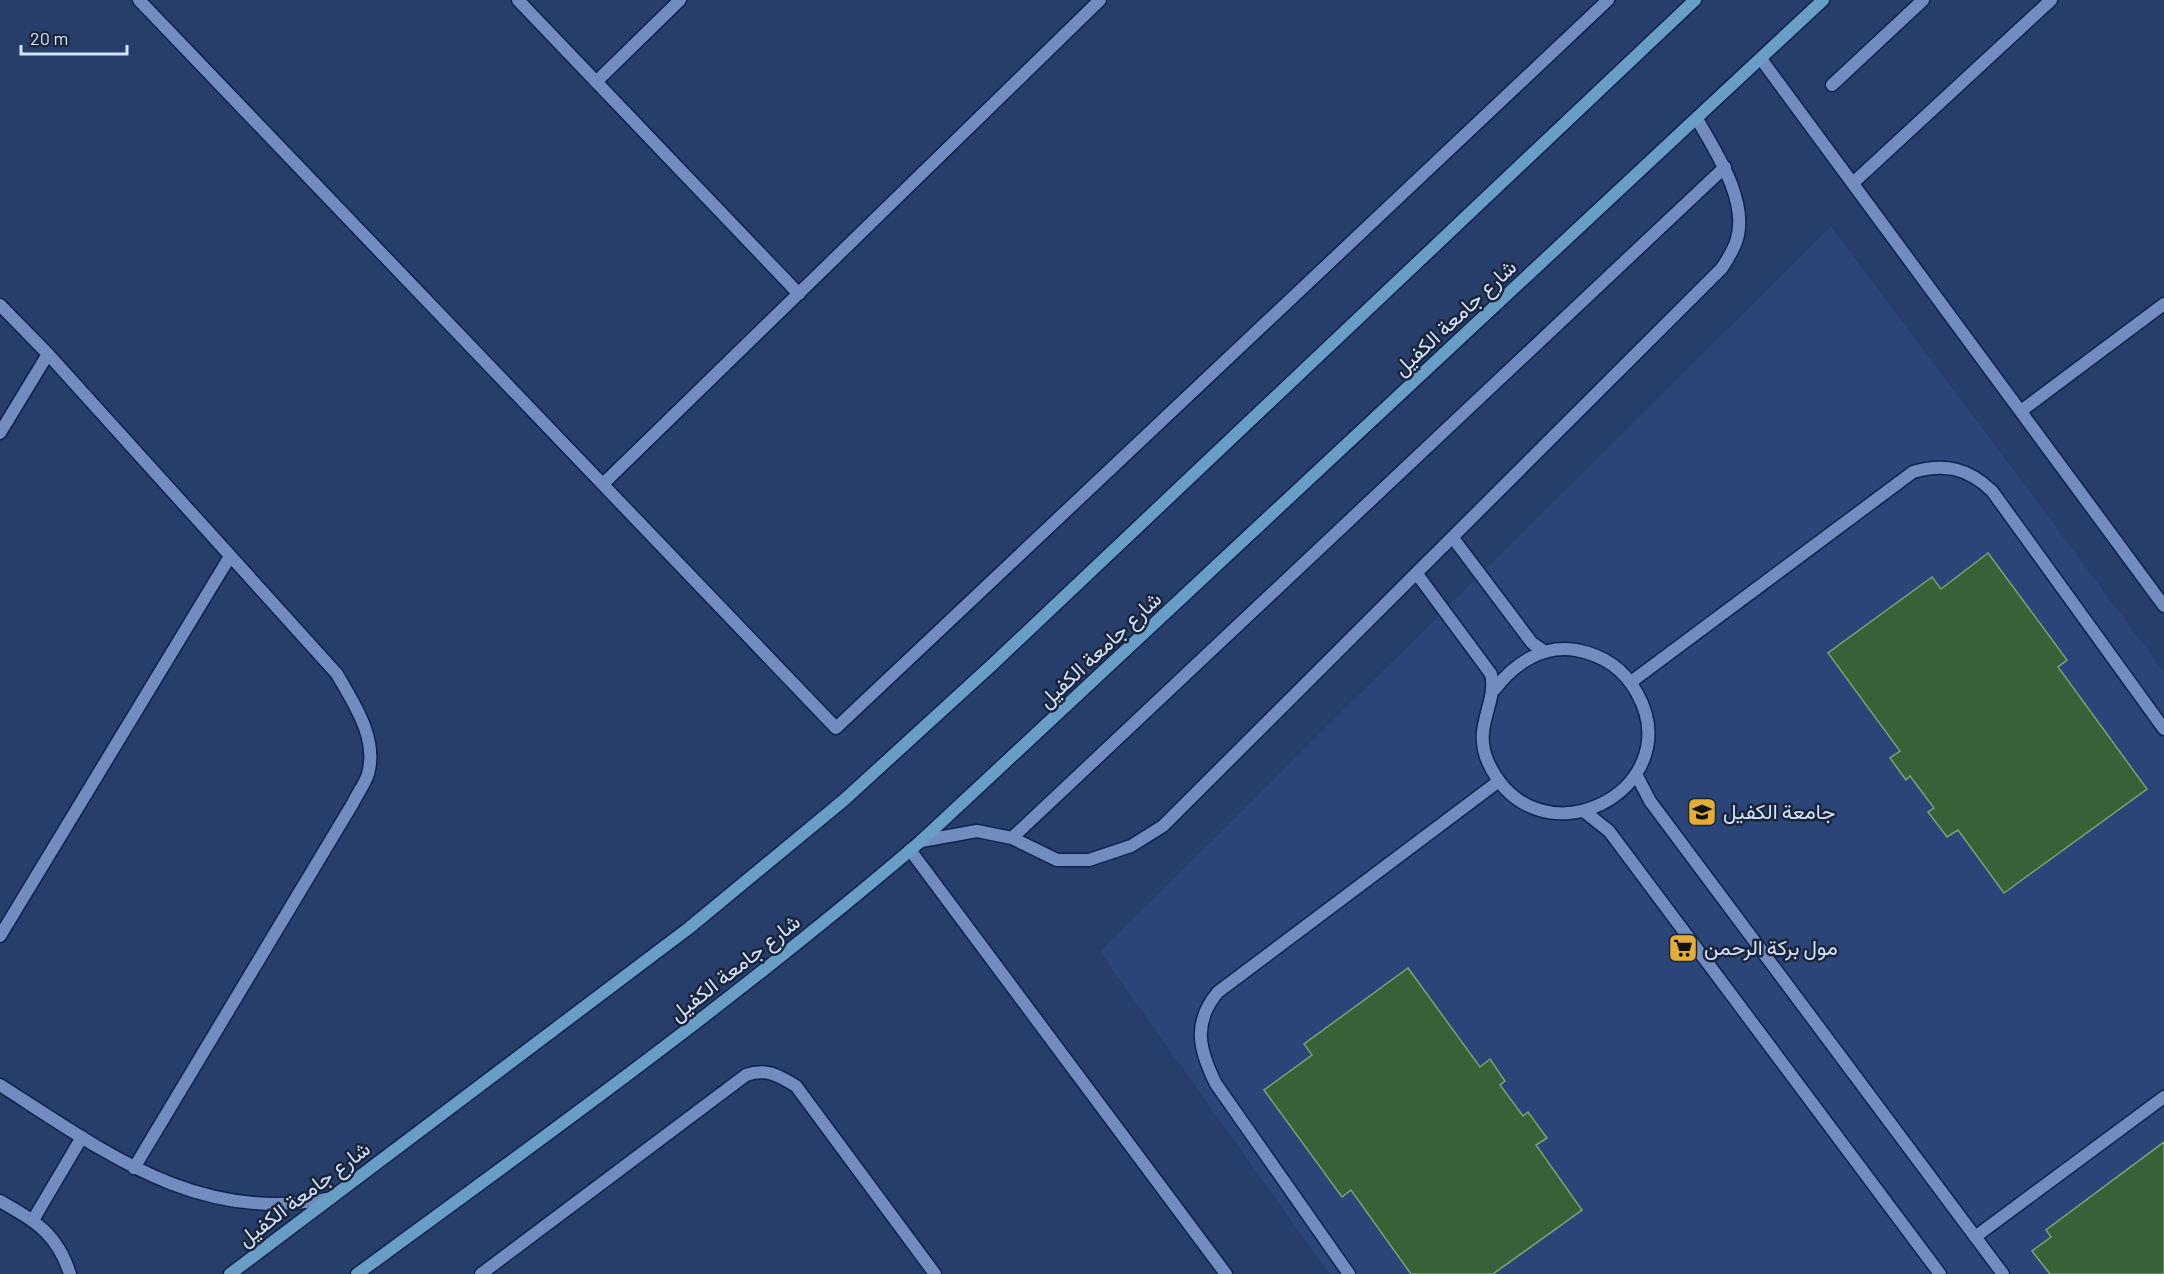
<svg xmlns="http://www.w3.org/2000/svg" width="2164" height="1274" font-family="Barlow,Vazirmatn,sans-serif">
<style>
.built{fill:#2c4579}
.building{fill:#376136;stroke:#78a476;stroke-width:1.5}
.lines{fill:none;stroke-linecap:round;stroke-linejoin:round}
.service-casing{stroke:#0f224d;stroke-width:15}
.minor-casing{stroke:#0f224d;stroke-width:15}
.secondary-casing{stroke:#0f224d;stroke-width:15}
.service{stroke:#728cbf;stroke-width:12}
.minor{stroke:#728cbf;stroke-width:12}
.secondary{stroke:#689ec5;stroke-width:12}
.labels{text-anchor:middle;stroke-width:5;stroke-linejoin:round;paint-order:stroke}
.street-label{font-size:21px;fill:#d4e3fe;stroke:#1b253a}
.poi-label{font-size:21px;fill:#d4e3fe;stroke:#1b253a;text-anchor:start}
</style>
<rect width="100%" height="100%" fill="#273d6a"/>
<!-- built -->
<path class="built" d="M1831,226l333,446v602h-835l-229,-322z"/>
<!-- building -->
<path class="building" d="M1988,553l79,107 -9,7 89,122 -143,104 -46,-63 -11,7 -19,-25 6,-4 -24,-32 -4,4 -16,-22 10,-7 -72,-98 104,-76 9,12z
M1408,968l72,99 10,-8 15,22 -5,4 23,31 5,-4 19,26 -11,7 46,65 -89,64h-82l-60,-84 -9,7 -78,-107 48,-35 -8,-11z
M2164,1142v132h-114l-18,-23 19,-14 -5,-7z"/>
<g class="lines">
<!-- service casing -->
<g class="service-casing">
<path id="service" d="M1453,538l79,105 13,9
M1417,574l74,100c7,30 -19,52 -3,88 49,107 203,28 149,-69 -13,-24 -34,-38 -61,-43 -33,-6 -62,14 -81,39
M1631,682l282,-210c32,-9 55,-4 79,19l172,238
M1636,774l14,27 353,473
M1585,812l24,19 331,443
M1012,838l713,-671
M921,841l56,-10 35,7 45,22h32l42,-14 32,-20 559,-558c5,-8 11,-17 14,-26 14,-39 -20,-90 -39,-123
M1975,1237l189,-140
M1349,1274l-133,-190c-17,-34 -24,-61 2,-92l281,-211"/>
</g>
<!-- minor casing -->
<g class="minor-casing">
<path id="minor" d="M139,0l697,728 772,-728
M518,0l281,294
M1761,59l403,547
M596,82l84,-82
M1832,85l91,-85
M1853,183l198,-183
M0,305l48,49 289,320c17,30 41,64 31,100 -3,10 -11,20 -15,29l-219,365
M2021,411l143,-107
M0,433l48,-79
M603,484l497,-484
M910,850l316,424
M0,936l229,-378
M0,1085c105,67 200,141 331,113
M0,1201c35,20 57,32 70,73
M33,1220l49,-83
M481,1274l265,-199c20,-7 32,0 50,11l139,188"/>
</g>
<!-- secondary casing -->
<g class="secondary-casing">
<path id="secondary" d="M230,1274l459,-346 155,-128 149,-136 702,-664
M357,1274c192,-140 384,-279 564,-433l902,-841"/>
</g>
<!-- service -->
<use href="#service" class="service"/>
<!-- minor -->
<use href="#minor" class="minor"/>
<!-- secondary -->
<use href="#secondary" class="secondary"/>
</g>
<!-- icons -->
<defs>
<g id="university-square" transform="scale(1.5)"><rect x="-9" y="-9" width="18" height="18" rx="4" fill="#e3ae35" stroke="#1b253a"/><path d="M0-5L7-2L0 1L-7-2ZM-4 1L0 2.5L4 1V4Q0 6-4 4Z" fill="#111"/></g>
<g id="supermarket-square" transform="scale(1.5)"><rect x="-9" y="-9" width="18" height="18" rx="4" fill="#e3ae35" stroke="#1b253a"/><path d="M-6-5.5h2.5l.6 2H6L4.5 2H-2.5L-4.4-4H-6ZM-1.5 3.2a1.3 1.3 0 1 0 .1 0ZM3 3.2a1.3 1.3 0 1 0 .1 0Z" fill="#111"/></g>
</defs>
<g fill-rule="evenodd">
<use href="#university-square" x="1702" y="812"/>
<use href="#supermarket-square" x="1683" y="948"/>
</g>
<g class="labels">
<!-- street labels -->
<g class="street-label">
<text transform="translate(1455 318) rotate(-43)" y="7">شارع جامعة الكفيل</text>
<text transform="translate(1100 650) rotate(-43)" y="7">شارع جامعة الكفيل</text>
<text transform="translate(735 968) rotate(-38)" y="7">شارع جامعة الكفيل</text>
<text transform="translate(304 1194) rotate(-37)" y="7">شارع جامعة الكفيل</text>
</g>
<!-- poi labels -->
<g class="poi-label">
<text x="1723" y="819">جامعة الكفيل</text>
<text x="1704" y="955">مول بركة الرحمن</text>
</g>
</g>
<!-- scale -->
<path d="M21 45v9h106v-9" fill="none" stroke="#d4e3fe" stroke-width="3"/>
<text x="30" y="45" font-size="18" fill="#d4e3fe" stroke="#1b253a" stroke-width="4.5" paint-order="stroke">20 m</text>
</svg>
